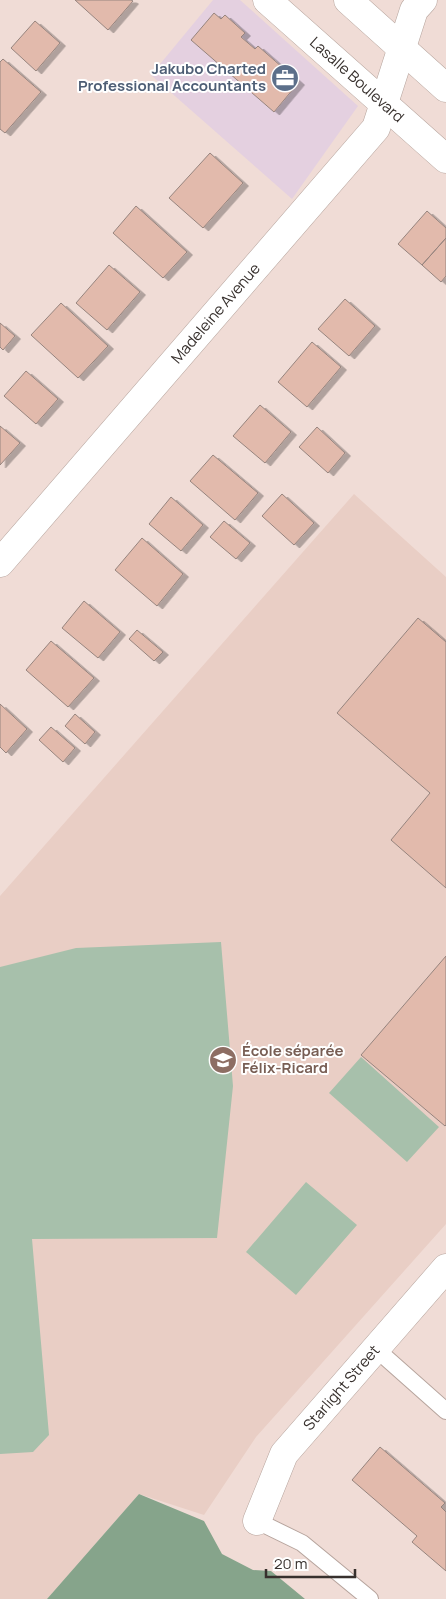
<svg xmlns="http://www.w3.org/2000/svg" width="446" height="1599" font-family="Manrope,sans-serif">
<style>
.commercial{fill:#e4d0e0}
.built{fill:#e9cec5}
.green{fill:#a7c0ab}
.forest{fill:#86a48b}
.building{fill:#e2baac;stroke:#96847e;filter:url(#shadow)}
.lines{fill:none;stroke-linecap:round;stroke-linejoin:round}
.service-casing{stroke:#b6a49d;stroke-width:18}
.minor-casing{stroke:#b6a49d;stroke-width:29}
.secondary-casing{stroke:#b6a49d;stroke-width:29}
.service{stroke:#fff;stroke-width:16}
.minor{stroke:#fff;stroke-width:28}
.secondary{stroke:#fff;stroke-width:28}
.labels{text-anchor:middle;stroke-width:4;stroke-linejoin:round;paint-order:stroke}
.service-label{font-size:15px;font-weight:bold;fill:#4e5e75;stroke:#fff;text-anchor:end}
.street-label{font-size:15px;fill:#37302d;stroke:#fff}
.education-label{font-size:15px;font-weight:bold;fill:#785e54;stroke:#fff;text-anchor:start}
</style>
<defs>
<filter id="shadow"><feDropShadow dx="5.5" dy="3" stdDeviation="0" flood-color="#0004"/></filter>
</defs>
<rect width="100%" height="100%" fill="#f0dcd6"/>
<!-- commercial -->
<path class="commercial" d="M213,0h27l118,106 -66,93 -141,-124z"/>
<!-- built -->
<path class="built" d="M354,494l92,83v647l-190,213 -52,78 -65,-21 -92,105h-47v-703z"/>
<!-- green -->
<path class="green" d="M221,942l12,144 -16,152 -185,1 17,196 -16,17 -33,2v-487l76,-19z
M361,1057l78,70 -32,35 -78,-69z
M306,1182l51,43 -61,70 -50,-43z"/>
<!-- forest -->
<path class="forest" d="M139,1494l65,27 18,33 31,16 18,1 34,28h-258z"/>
<!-- building -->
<path class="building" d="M75,0h56l2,1 -25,29z
M214,13l7,6 4,-4 20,18 -4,4 14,12 3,-3 41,36 -25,30 -83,-72z
M35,21l25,22 -24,28 -25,-23z
M3,59l38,33 -36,41 -5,-4v-67z
M210,153l33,30 -40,45 -34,-30z
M136,206l51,46 -24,26 -50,-45z
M427,211l19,17v10l-24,27 -24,-21z
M446,238v38l-5,6 -19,-17z
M109,265l31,27 -33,38 -31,-27z
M345,299l30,27 -26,30 -31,-27z
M61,303l47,43 -30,32 -47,-43z
M0,323l15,13 -12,14 -3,-3z
M312,342l29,25 -34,40 -29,-25z
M26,371l32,28 -22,25 -32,-28z
M260,405l31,27 -26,31 -32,-27z
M0,426l20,17 -20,22z
M317,427l28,26 -17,20 -29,-26z
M213,455l45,38 -23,27 -45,-39z
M282,494l32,29 -20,22 -32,-29z
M171,497l32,28 -22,26 -32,-27z
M224,521l26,22 -14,16 -26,-22z
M142,538l41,36 -26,32 -42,-36z
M84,601l36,31 -22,26 -36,-30z
M418,618l28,24v246l-55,-48 39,-47 -93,-80z
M137,630l26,22 -9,9 -25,-22z
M51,641l43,37 -26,29 -42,-37z
M0,704l27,25 -21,24 -6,-6z
M75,714l20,18 -10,12 -20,-18z
M51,727l24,21 -12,14 -24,-22z
M446,956v169l-1,1 -84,-71z
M380,1447l65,56 -4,4 5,5v59l-34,-29 5,-6 -65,-56z"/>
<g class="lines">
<!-- service casing -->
<g class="service-casing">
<path id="service" d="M375,1348l71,63
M257,1521l45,22 68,56"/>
</g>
<!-- minor casing -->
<g class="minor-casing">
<g id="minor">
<path id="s1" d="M0,563l376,-435 38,-118 9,-10"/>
<path id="s2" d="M257,1521l27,-67 162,-186"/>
</g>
</g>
<!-- secondary casing -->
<g class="secondary-casing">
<g id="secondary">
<path id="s3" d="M267,0l179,159"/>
<path d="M348,0l98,88"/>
</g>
</g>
<!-- service -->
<use href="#service" class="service"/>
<!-- minor -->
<use href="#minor" class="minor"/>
<!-- secondary -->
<use href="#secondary" class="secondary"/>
</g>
<!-- icons -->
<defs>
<g id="office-disc" transform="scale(1.4375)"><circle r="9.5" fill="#5c6f8a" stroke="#fff"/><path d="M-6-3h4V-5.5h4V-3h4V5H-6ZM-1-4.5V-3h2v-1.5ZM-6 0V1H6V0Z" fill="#fff"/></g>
<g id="school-disc" transform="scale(1.4375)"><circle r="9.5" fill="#8d6e63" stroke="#fff"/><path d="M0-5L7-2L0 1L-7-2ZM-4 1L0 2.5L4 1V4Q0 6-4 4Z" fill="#fff"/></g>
</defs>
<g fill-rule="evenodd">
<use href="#office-disc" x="285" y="78"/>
<use href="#school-disc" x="223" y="1060"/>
</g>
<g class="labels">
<!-- service labels -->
<g class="service-label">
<text x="266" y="74">Jakubo Charted<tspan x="266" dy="17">Professional Accountants</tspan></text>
</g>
<!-- street labels -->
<g class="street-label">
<text dy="5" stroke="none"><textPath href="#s3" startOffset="120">Lasalle Boulevard</textPath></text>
<text dy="5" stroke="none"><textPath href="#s1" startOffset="330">Madeleine Avenue</textPath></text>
<text dy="5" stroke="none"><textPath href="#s2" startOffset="160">Starlight Street</textPath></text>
</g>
<!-- education labels -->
<g class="education-label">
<text x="242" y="1056">École séparée<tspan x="242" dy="17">Félix-Ricard</tspan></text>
</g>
</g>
<!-- scale -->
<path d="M266 1569v8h89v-8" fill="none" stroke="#37302d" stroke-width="2.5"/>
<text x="274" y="1569" font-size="15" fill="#37302d" stroke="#ffffff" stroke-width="4" paint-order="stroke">20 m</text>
</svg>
